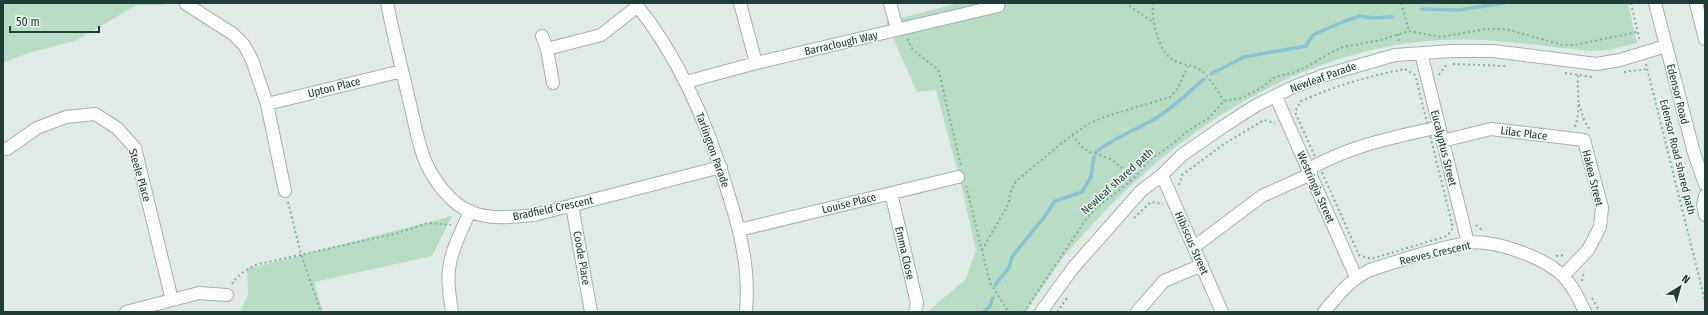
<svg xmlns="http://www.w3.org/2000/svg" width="1708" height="315" font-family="'Fira Sans Condensed',sans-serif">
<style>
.green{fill:#b8ddc4}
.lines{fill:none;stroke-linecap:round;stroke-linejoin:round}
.stream{stroke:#86c3d3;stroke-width:3.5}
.minor-casing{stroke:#a3b3ae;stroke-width:14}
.secondary-casing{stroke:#9eb7b0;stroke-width:14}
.path{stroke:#7fb0a3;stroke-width:2;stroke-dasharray:2 3;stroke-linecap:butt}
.minor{stroke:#fff;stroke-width:12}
.secondary{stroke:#fff;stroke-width:12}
.labels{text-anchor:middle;stroke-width:3;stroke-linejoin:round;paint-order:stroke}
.street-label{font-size:11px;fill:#203c36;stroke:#f0f8f4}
</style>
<rect width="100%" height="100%" fill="#e0ebe7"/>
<!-- green -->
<path class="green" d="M3,3h160l1,2h-27l-62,36 -47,12 -25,10z
M959,3h669l9,40 -29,7 -16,1c-50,-4 -99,-14 -150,-11 -140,7 -268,91 -358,194 -8,9 -17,18 -24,28 -12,16 -23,33 -34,50h-99l39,-33 10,-29 -15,-66 -25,-94 -19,2 -31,-70z
M452,216l-20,40 -118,26 9,30h-83l8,-18 -1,-25z"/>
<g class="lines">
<!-- stream -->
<path class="stream" d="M1422,9l36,1 46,-7
M1211,74l33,-17 62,-11 7,-11 29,-13 18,-6 12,2 20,-1
M1096,152c19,-15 42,-23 62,-35 17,-11 31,-25 46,-38
M995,285l14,-17 3,-11 33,-41 10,-15 27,-9 9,-15 3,-20
M984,312l6,-6 3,-8"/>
<!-- minor casing -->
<g class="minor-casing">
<path id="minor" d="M387,3c7,34 15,67 23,101 5,20 8,41 16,59 9,19 25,41 45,49 21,8 41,5 63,3l187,-48
M635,3c46,56 74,124 94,193 8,25 15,50 17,77 1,12 1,26 0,39
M740,3l16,60
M890,3l7,26
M1696,3l9,36
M186,4l47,30 11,11 8,15 15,44 18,87
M542,36l5,13 6,34
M547,49l54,-14 37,-29
M1421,53l47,190
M686,82l70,-19 242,-57
M1276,97l80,180
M267,104l135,-33
M1442,141l49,-12 93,11 18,68 -2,19 -12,23 -25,26
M7,149l30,-21 29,-11 29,-3 22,14 18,20 37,152
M1309,169c43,-24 82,-31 130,-42
M1162,175l60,137
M891,193l26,110 -2,9
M572,205l19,107
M739,230l219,-53
M1194,247l68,-51 49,-22
M126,312l73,-19 28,2
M452,312c-3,-19 -6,-38 0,-57 4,-15 12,-29 18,-44
M1041,312l32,-44 68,-77 21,-16 20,-20 42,-29 31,-20 38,-19 29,-11 73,-21 57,-4h41l103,13 24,-4 46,-14
M1137,312l27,-31 38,-16
M1324,312c15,-18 24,-31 46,-42 31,-10 64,-21 97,-27 26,-4 77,14 96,33 10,10 16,23 22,36"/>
</g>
<!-- secondary casing -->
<g class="secondary-casing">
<path id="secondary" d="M1655,3l39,150 11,31
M1705,196l-2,9 2,10"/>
</g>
<!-- path -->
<path class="path" d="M1125,3l28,19
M1153,3c-2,16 5,48 20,57 9,5 21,5 29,11 9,8 16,21 22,30
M1401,3l8,28
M1631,3l9,39
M1398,34l1,9
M907,39l6,11 23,18 3,4 22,94
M1453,64l52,2
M1646,64l59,237
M1405,69l10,6 1,3 37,150 -6,8 -76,23 -12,-4 -64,-143 6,-11c34,-15 68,-25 104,-32z
M1624,72l24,-3
M1565,73l27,4
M1439,75l8,-11
M1579,104l5,16 6,10
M1575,127c6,-17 2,-34 3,-52
M1072,135l11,13 7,4 21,7 10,8 10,14
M1179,185l3,-10 42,-31 40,-24 11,3
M966,186l24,97 19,29
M288,202l13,52 20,58
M1134,218l17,-16 12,2
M1476,225l7,6
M982,250l27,-47 1,-9 6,-13 56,-46 18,-12 17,-7 63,-19 8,-9 10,-22
M1556,256l10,-1
M1582,281l2,-10
M232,284c5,-9 17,-17 27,-20l139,-31 30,-10 23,2
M1592,298l8,14
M1024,312l63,-94 9,-10 35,-27 8,-8 8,-11 24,-17 18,-15 20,-12 15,-17 18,-3 19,-10 14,-11 20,-5 15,-7 20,-12 13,-6 38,-7 28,-9 32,6 45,-8h19l58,16h12l62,-13
M1057,312l10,-14"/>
<!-- minor -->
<use href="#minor" class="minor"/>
<!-- secondary -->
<use href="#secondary" class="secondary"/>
</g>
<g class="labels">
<!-- street labels -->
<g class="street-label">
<text transform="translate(841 43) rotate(-13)" y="4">Barraclough Way</text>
<text transform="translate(1323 77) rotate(-20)" y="4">Newleaf Parade</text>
<text transform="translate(334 87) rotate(-14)" y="4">Upton Place</text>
<text transform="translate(1678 94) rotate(76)" y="4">Edensor Road</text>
<text transform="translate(1524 133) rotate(7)" y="4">Lilac Place</text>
<text transform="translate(1444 148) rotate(76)" y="4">Eucalyptus Street</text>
<text transform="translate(713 150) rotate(70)" y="4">Tarlington Parade</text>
<text transform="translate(1678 157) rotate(76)" y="4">Edensor Road shared path</text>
<text transform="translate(140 175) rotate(74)" y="4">Steele Place</text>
<text transform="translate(1593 178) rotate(76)" y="4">Hakea Street</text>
<text transform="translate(1117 181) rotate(-42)" y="4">Newleaf shared path</text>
<text transform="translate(1316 187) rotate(66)" y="4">Westringia Street</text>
<text transform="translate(849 203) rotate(-14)" y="4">Louise Place</text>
<text transform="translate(553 208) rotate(-12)" y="4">Bradfield Crescent</text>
<text transform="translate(1192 243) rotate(66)" y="4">Hibiscus Street</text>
<text transform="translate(905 253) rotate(77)" y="4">Emma Close</text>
<text transform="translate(1435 253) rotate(-13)" y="4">Reeves Crescent</text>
<text transform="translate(582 258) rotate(80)" y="4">Coode Place</text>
</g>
</g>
<!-- border -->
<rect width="1708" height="315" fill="none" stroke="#203c36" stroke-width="8"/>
<!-- north arrow -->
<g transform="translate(1680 287) rotate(37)" stroke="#f0f8f4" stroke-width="3" paint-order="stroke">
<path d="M0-3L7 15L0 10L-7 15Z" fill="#203c36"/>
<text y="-6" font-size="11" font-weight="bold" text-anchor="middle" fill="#203c36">N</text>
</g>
<!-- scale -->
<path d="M10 26v6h89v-6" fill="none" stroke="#203c36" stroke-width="2"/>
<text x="16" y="26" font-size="12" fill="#203c36" stroke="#f0f8f4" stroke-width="3" paint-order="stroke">50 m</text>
</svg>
